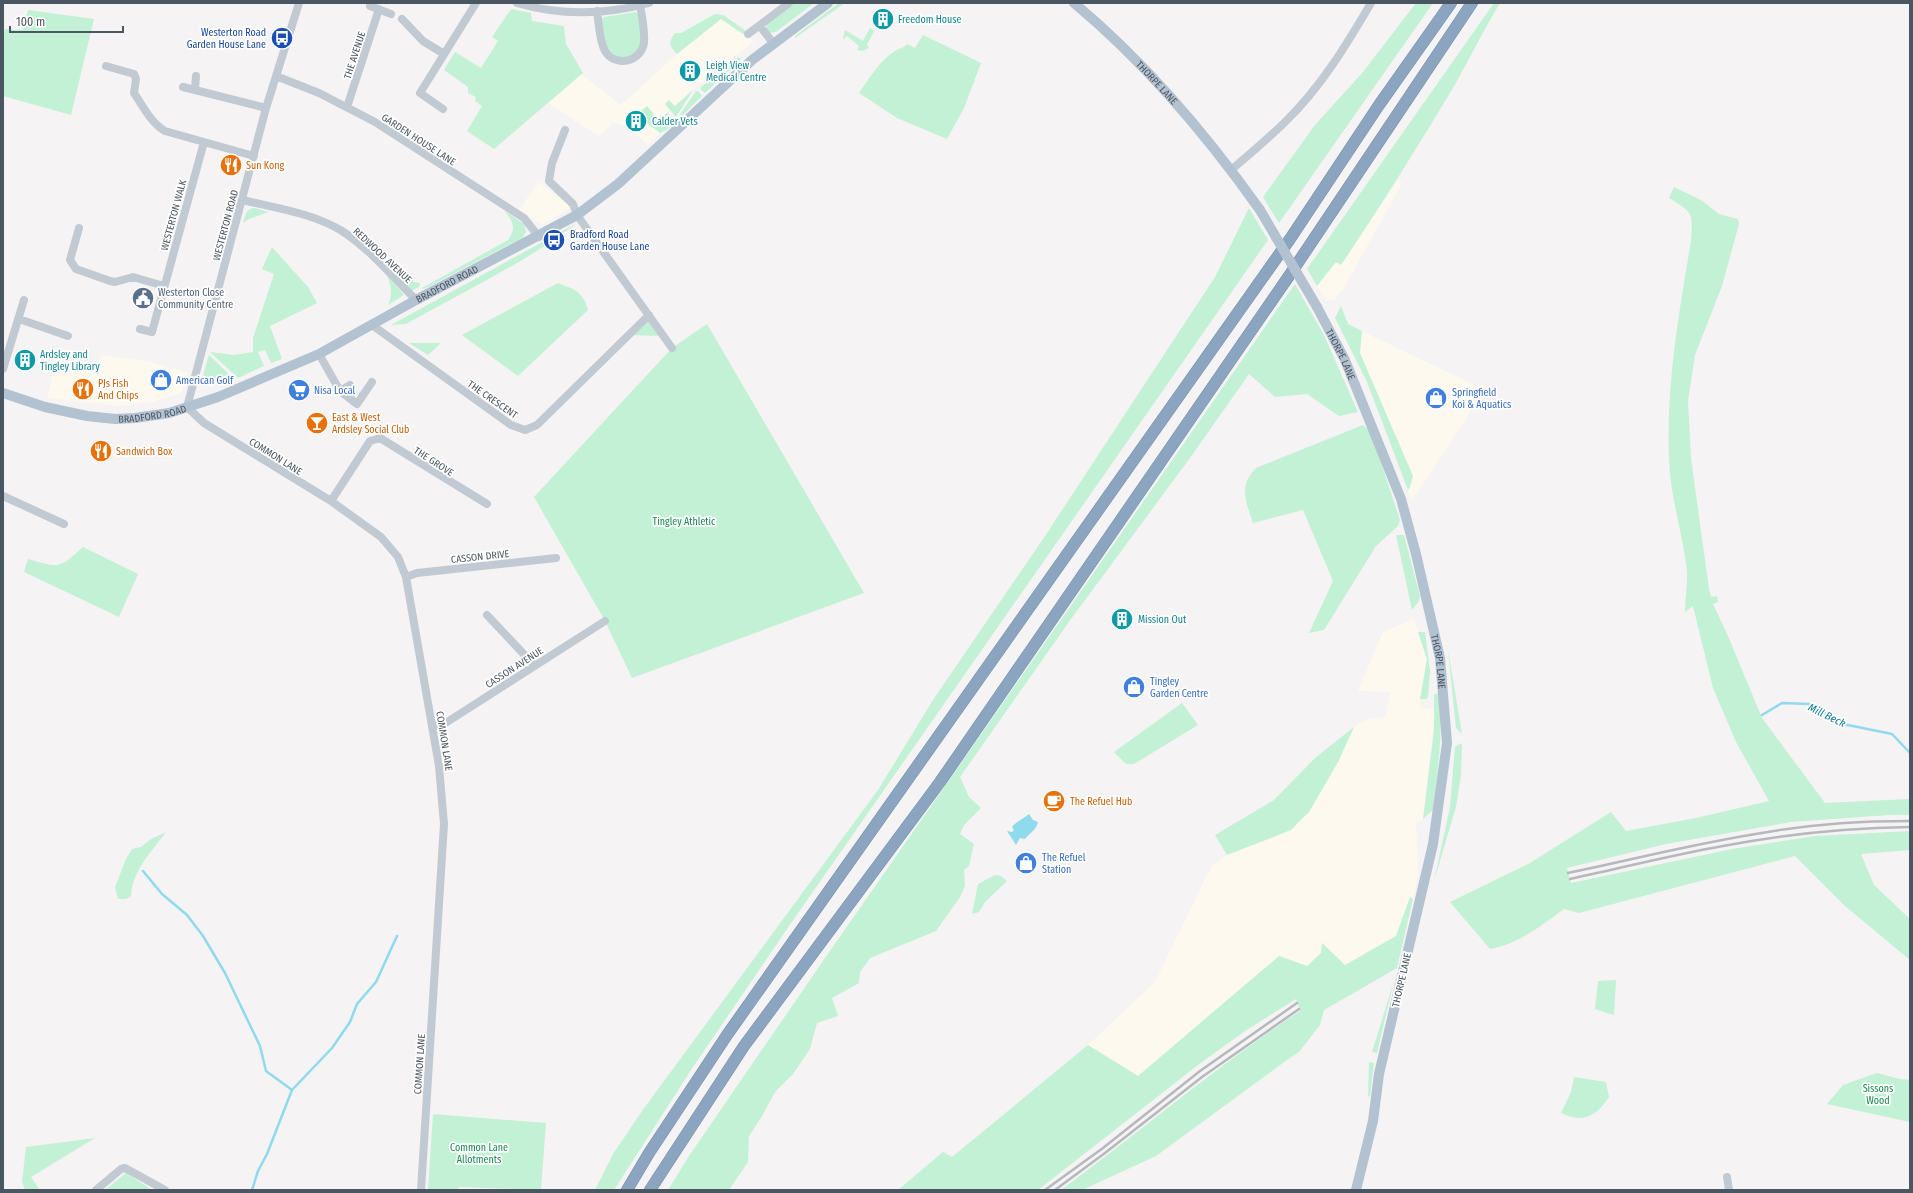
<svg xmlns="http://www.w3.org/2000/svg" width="1913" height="1193" font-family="'Fira Sans Condensed',sans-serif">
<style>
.commercial{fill:#fdf9ef}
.green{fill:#c3f1d5}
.water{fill:#90daee}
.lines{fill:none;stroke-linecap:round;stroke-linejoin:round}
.stream{stroke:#90daee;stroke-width:2.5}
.highway-casing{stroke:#7690ad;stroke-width:12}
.minor{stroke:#c1cad2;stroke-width:8}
.major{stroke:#b3c2d1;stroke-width:10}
.highway{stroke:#8ba5c1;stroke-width:11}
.rail{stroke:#b5b8bd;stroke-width:2.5}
.major-bridge{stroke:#b3c2d1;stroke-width:10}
.labels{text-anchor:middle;stroke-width:3.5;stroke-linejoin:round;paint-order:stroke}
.culture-label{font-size:10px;fill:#0d838f;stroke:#fff;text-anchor:start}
.transit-label{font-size:10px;fill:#164399;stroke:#fff;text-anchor:end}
.street-label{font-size:10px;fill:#4a5661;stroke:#fff}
.food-label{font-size:10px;fill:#c56008;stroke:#fff;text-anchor:start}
.service-label{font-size:10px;fill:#4e5e75;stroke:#fff;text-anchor:start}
.shop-label{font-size:10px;fill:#366cbe;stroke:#fff;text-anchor:start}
.park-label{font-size:10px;fill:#17864f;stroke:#fff}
.water-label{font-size:11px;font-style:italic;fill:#0c7c9b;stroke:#fff}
</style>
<rect width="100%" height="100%" fill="#f5f3f3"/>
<!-- commercial -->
<path class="commercial" d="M721,19l33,22 -68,54 -11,11 -6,-6 -4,4 5,6 -11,9 -3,11 4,3 -12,12 -22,-19 -13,-3 -14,13 -51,-33 33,-29 40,31 56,-51z
M1398,180l4,3 -59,107 -9,10h-8l-9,-14 19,-24 5,3z
M539,182l33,25 -30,18 -23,-16z
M1362,331l123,59 -73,111 -4,-11 2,-3 -50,-134z
M101,355l47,6 40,12 -6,20 -30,9 -33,4 -72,-8 10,-40 24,6 17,2z
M1414,619l13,40 -7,48 15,3 -12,109 -7,4 2,51 -5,25 -3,-2 -14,39 -51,29 -22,-22 -2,10 -14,13 -28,-10 -141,120 -50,-31 67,-63 56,-115 16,-12 25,-11 18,-5 39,-27 29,-50 16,-35 14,-8 17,-2 6,-25 -33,-1 25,-59z"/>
<!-- green -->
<path class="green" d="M795,3h19l-38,29 -7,1 -3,-5 1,-4z
M839,3h6l-50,35v-2z
M1416,3h17l-154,220 -16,-26 52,-72 48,-53z
M1494,3h6c-17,28 -31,57 -47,85 -36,60 -73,119 -112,177l-5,-3 -19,24 -10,-17z
M511,9l20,4 1,8 32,5 2,18 17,29 -89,76 -27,-18 15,-25 -7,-5 1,-4 -8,-4v-6l-24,-17 11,-18 26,16 17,-27 -6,-4z
M28,10l66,9 -23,96 -68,-19v-58l2,-9 18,1z
M636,12l2,2c2,10 5,22 2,31 -5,15 -25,16 -33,3 -4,-8 -4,-19 -6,-28l3,-3z
M715,14l8,1 23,16 -3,3 -22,-15 -44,35c-8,-9 -9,-11 -2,-21h6z
M870,28l4,3 -7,14 2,3 -7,3 -5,-1 2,-4 -12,-10 -3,3 -1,-1 2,-8 18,11z
M923,35l58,28 -17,45 -17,31 -50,-21 -38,-25c13,-18 24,-39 45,-46l3,-3 8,4z
M739,57l2,2 -36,34 -4,-3v-3z
M693,90l-17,27 -11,-13 4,-4 6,6z
M696,91l3,1 3,4 -29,29z
M647,106l11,13 9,-6 6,7 -5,9 -8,4 -24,-18z
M1674,187l27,13 18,14 19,5 1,5 -17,62 -27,69 -7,46 3,57 18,131 2,8 6,-1 1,6 -5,2 15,32 34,82 63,85 85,-4v16h-21l-98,7 -125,22 -99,24 4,15 161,-34 83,-13 95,-5v19l-49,4 13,31 36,34v41l-65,-54 -50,-50 -216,57 -15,-4c-23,17 -46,35 -74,40l-40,-47 80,-39 81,-51 15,19 70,-13 73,-17 -33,-59 -23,-54 -20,-82 -8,6c0,-17 4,-32 1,-49 -5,-35 -16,-69 -17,-105 -3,-74 10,-145 22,-217 2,-29 2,-28 -22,-43z
M254,208l15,4 -20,7 -6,4c2,-8 3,-14 11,-15z
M1249,208l19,32 -479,686 -96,141 -79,123h-19l18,-36 29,-43 236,-321 55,-90 112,-164 170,-259z
M505,211l19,13 2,8 -4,6 -98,51 -2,-1 86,-48c8,-11 6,-18 -3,-28z
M577,223c-52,40 -114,69 -171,101l-15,1z
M272,247l36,40 9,16 -47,23 12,33 -11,4 -6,-13 -7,2 6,14 -26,12 -28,-26 24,3 19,-3v-14l21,-64 -12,-5z
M394,274l17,7 9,2 -1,4 -8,4z
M387,275l17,20 -16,10c5,-11 3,-20 -1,-30z
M558,283c17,7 25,8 30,27l-70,66 -56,-41z
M1295,284l29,51 34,77 -19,4 -32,-22 -32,3 -26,-23 -59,84 -119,161 -111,158 9,20 12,11 -17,17 -4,9 14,10 -5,22 -5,4 1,16 -5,11 -24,34 -66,27 -10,14 -1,11 -27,15 6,18 -21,7 -7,26 -17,25 -18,18 -13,24 -13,20 -1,26 -19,28h-61l21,-34 134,-195z
M1341,306l7,18 14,7 -2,22 53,123 -3,11 -2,3 -41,-108 -32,-64z
M649,315l13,21 -34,-1z
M707,324l157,269 -232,85 -27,-57 -71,-124 138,-149z
M409,343h32l-13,12z
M209,355l23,22 -14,6 -15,-8z
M1363,425l6,5 4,8 27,82 -2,6 -22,20 -52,84 -15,3 24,-52 -30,-71 -50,13c-7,-21 -15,-37 3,-55z
M1396,535h8l16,61 -1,5 -7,9z
M83,547l55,27 -19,43 -95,-45 4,-13c31,9 31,10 55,-12z
M1418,632h7l5,39 -2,26 -2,2h-6l7,-40z
M1448,650l14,84 -6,-6z
M1437,693c9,16 -1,96 -4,117l-10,9 11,-88v-36z
M1182,703l16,22 -64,39h-8l-12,-12z
M1354,727l-16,35 -29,50 -18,18 -64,25 -12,-20 59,-35 41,-42z
M1462,743l-1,32 -5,32 -22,74 16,-74 5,-60z
M166,832c-14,19 -34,39 -35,64l-5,3h-8l-3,-12 11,-28 6,-10 9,-2 10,-8z
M995,875l6,1 6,5 -22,21 -6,10 -7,2 6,-30z
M1410,897l3,2 -16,69 -73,42 -4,15 -21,27 -12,8 -131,96 -74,34h-21c80,-59 156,-124 239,-179l-4,-12 -51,32 -47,34 -160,125h-140l45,-38 9,5 136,-112 50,31 141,-120 28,10 14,-13 1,-10 23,22 51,-29z
M1616,980l-2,35 -19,-6 3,-28z
M1394,981l-17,72 -5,-1z
M1369,1062l5,1 -4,34 -2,-1z
M1877,1073l23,6 10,1v42l-83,-18 16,-19z
M1574,1077l32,5 3,15c-13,19 -25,27 -48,16l10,-21z
M433,1114l113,9 -5,67 -82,-3 -1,3h-30z
M95,1138l-64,39 9,13h-15l-3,-8 4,-35z
M126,1173l26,17h-47z"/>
<!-- water -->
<path class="water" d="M1029,814l4,6 5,2c-2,9 -8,10 -13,17l-5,-1 -4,7 -9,-14 5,1 2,-2 -2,-3c5,-6 11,-8 17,-13z"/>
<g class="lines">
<!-- stream -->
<path class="stream" d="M1762,715l20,-12 27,1 34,20 49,10 18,19
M143,871l19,23 25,21 16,21 22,37 35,73 6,25 26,19
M252,1190l6,-19 9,-17 25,-64 40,-42 18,-26 7,-18 19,-22 21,-46"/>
<!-- highway casing -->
<g class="highway-casing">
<path id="highway" d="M627,1190l22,-37 78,-118 563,-796 89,-134 72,-102
M650,1190l94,-144 196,-264 351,-509 181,-270"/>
</g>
<!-- minor -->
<path class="minor" d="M299,3l-33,105 -79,299 17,16 127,78 50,36 17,20 8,20 33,189 5,58 -23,366
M517,3c44,13 88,12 132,0
M370,6l21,8
M597,11c2,12 2,29 8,40 10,17 37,11 39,-9 1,-11 -2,-25 -4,-37
M402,19l21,22 21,13
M760,26l13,17
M748,34l41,-31
M106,66l28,8 2,5 -2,14c9,13 17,30 31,38l39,11
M276,76l43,17 56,29 149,96 15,19
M183,87l83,21
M195,89l1,-13
M347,107l32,-98
M443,109l-23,-16 56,-90
M565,130l-13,33 -3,18 24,23 4,11 95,133
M1231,170c19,-16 38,-32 55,-49 35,-34 61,-77 85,-118
M243,200c32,8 70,13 99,31 28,18 51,46 74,69
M79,228l-9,32 6,9 34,12 5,1 18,-5 31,9
M19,319l49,17
M372,325l139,100 14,5 12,-5 112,-110
M140,329l12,3 52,-190 50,14
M319,354l21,37 17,13 15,-22
M3,369l21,-69
M340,391l10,-6
M3,496l61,28
M331,501l39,-60 10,-3 107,66
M406,577l11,-4 139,-15
M487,615l47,50
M432,727l12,-3 161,-103
M1727,1177l2,13
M96,1190l25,-21 4,-1 40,22"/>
<!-- major -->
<g class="major">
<path id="s1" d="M1074,3c72,60 132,131 186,207"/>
<path id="s2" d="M1317,307l28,53 56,139 15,55 24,104 7,85 -14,101 -54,230 -6,47 -17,69"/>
<path id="s3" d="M3,393l42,14 42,9 28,3 20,-1 34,-5 49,-16 101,-43 97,-54 161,-85 41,-31 134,-124 76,-57"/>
</g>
<!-- highway -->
<use href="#highway" class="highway"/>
<!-- rail -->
<path class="rail" d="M1568,873c67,-14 133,-31 200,-41 46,-8 95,-11 142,-11
M1570,879c51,-11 102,-24 153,-33 62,-12 125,-18 187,-19
M1045,1190l58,-42 97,-77 97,-68
M1055,1190l50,-37 97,-76 97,-68"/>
<!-- major-bridge -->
<path class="major-bridge" d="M1260,210l57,97"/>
</g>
<!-- icons -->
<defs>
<g id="building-disc" transform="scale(1.15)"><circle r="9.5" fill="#0f9aa8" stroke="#fff"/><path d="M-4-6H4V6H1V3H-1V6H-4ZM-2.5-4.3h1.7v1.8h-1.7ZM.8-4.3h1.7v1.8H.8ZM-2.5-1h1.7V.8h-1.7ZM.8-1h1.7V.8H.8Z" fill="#fff"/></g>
<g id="bus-disc" transform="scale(1.15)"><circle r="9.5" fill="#1a4fb4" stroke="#fff"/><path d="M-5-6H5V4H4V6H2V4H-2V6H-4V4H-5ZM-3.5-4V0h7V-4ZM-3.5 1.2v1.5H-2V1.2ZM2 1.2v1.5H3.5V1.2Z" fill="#fff"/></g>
<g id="restaurant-disc" transform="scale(1.15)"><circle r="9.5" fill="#e8710a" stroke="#fff"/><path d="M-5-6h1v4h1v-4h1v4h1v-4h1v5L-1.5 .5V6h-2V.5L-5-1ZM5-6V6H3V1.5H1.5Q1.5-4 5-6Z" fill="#fff"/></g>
<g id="civic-disc" transform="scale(1.15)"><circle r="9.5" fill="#5c6f8a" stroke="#fff"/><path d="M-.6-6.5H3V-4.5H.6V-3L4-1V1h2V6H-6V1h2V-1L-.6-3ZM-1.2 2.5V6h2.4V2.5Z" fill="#fff"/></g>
<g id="shop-disc" transform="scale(1.15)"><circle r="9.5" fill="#3f7fe0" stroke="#fff"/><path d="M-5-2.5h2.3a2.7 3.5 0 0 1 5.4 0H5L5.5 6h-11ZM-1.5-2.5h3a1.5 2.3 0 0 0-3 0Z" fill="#fff"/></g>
<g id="supermarket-disc" transform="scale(1.15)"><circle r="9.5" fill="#3f7fe0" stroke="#fff"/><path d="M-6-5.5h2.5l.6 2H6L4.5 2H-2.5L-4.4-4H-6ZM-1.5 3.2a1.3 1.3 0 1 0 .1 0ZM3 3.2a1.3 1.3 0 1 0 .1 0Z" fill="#fff"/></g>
<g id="bar-disc" transform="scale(1.15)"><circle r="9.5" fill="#e8710a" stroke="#fff"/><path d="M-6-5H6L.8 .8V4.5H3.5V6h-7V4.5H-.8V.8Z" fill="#fff"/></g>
<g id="cafe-disc" transform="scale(1.15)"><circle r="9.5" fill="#e8710a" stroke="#fff"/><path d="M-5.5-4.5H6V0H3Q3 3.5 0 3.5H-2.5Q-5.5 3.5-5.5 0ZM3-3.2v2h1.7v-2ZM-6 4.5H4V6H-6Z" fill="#fff"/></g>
</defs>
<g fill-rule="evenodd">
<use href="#building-disc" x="883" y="19"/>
<use href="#bus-disc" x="282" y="38"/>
<use href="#building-disc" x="690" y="71"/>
<use href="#building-disc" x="636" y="121"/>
<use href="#restaurant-disc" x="231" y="165"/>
<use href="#bus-disc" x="554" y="240"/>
<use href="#civic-disc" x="143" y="298"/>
<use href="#building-disc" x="25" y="360"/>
<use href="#shop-disc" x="161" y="380"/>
<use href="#restaurant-disc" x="83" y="389"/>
<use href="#supermarket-disc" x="299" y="390"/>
<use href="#shop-disc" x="1436" y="398"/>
<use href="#bar-disc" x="317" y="423"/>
<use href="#restaurant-disc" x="101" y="451"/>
<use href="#building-disc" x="1122" y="619"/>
<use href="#shop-disc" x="1134" y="687"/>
<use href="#cafe-disc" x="1054" y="801"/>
<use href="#shop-disc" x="1026" y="863"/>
</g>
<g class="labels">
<!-- culture labels -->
<g class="culture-label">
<text x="898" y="23">Freedom House</text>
<text x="706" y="69">Leigh View<tspan x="706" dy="12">Medical Centre</tspan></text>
<text x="652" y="125">Calder Vets</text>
<text x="40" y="358">Ardsley and<tspan x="40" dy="12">Tingley Library</tspan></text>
<text x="1138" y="623">Mission Out</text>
</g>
<!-- transit labels -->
<g class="transit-label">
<text x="266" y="36">Westerton Road<tspan x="266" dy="12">Garden House Lane</tspan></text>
<text x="570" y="238" text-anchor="start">Bradford Road<tspan x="570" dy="12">Garden House Lane</tspan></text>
</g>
<!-- street labels -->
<g class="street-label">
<text transform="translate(354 55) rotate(-72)" y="4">THE AVENUE</text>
<text dy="4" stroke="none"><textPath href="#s1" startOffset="115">THORPE LANE</textPath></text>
<text transform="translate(419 139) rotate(33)" y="4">GARDEN HOUSE LANE</text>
<text transform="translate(173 215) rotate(-75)" y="4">WESTERTON WALK</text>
<text transform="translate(225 225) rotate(-75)" y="4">WESTERTON ROAD</text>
<text transform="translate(383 255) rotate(43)" y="4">REDWOOD AVENUE</text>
<text dy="4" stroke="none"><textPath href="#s3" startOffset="477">BRADFORD ROAD</textPath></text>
<text dy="4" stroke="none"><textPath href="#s2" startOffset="53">THORPE LANE</textPath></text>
<text transform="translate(493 399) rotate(35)" y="4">THE CRESCENT</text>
<text dy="4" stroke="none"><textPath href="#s3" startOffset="153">BRADFORD ROAD</textPath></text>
<text transform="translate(276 456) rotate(32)" y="4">COMMON LANE</text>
<text transform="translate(434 461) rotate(33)" y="4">THE GROVE</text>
<text transform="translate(480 556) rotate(-6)" y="4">CASSON DRIVE</text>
<text dy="4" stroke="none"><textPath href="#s2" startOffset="377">THORPE LANE</textPath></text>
<text transform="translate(514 667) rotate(-33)" y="4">CASSON AVENUE</text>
<text transform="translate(445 741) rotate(81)" y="4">COMMON LANE</text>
<text transform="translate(1401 980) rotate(-77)" y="4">THORPE LANE</text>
<text transform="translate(419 1064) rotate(-86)" y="4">COMMON LANE</text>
</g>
<!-- food labels -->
<g class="food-label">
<text x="246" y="169">Sun Kong</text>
<text x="98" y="387">PJs Fish<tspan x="98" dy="12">And Chips</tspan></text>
<text x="332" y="421">East &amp; West<tspan x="332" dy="12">Ardsley Social Club</tspan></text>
<text x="116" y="455">Sandwich Box</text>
<text x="1070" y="805">The Refuel Hub</text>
</g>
<!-- service labels -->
<g class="service-label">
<text x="158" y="296">Westerton Close<tspan x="158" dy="12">Community Centre</tspan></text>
</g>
<!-- shop labels -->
<g class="shop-label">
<text x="176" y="384">American Golf</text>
<text x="314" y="394">Nisa Local</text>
<text x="1452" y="396">Springfield<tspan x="1452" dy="12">Koi &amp; Aquatics</tspan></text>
<text x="1150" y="685">Tingley<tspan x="1150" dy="12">Garden Centre</tspan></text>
<text x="1042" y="861">The Refuel<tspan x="1042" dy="12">Station</tspan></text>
</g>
<!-- park labels -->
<g class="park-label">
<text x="684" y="525">Tingley Athletic</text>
<text x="1878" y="1092">Sissons<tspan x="1878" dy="12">Wood</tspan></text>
<text x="479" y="1151">Common Lane<tspan x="479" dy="12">Allotments</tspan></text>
</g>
<!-- water labels -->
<g class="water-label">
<text transform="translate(1827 715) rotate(26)" y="4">Mill Beck</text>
</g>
</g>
<!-- border -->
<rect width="1913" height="1193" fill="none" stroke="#4a5661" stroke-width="8"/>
<!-- scale -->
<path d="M10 26v6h113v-6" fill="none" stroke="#4a5661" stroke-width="2"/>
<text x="16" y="26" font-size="12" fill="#4a5661" stroke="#ffffff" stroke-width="3" paint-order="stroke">100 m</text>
</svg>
